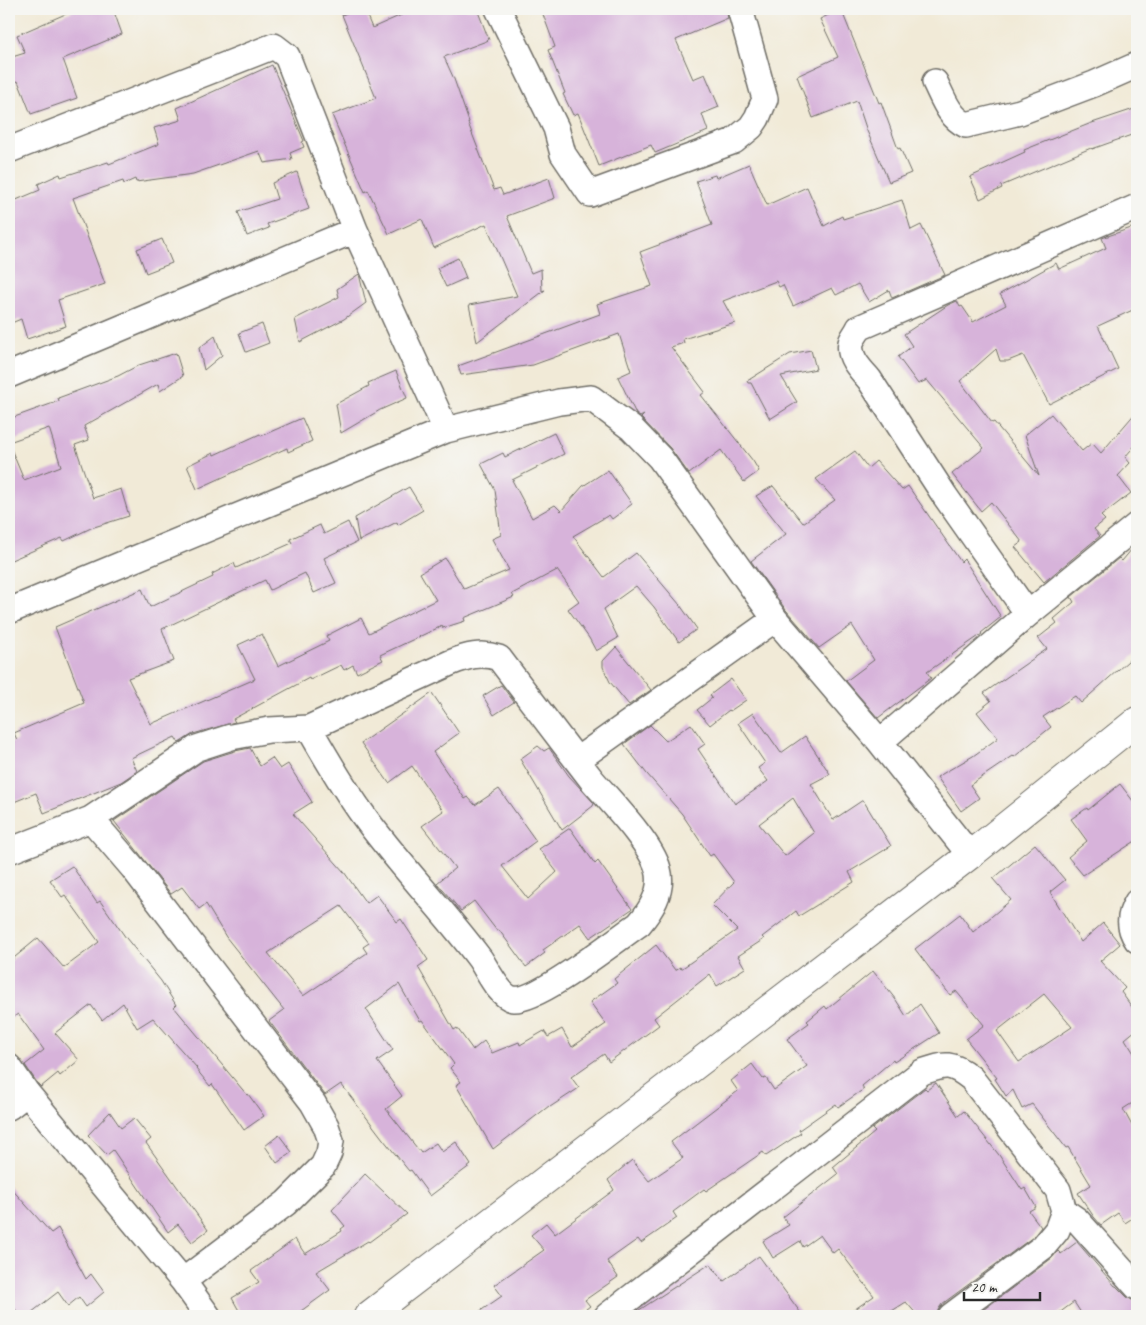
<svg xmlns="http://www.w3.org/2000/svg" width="1146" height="1325" font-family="Caveat,sans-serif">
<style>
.building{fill:#d7b3da;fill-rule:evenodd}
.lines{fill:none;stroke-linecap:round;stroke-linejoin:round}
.street-casing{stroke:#706e67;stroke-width:28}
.secondary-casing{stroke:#706e67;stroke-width:30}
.street{stroke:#fff;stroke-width:25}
.secondary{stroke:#fff;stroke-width:28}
</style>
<rect width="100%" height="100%" fill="#f6f6f2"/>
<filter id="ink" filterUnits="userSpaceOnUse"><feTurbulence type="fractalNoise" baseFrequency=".02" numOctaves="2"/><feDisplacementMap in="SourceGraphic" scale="10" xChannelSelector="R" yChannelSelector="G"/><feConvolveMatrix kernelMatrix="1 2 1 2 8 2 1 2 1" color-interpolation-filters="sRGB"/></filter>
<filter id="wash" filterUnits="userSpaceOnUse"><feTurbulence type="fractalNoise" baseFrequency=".0096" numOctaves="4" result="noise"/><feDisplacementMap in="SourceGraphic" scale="20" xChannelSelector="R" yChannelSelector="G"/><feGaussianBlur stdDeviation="1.12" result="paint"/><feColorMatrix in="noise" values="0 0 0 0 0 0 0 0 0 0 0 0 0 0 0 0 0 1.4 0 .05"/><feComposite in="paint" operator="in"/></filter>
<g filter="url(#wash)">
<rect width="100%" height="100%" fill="#f1ead7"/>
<g id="blocks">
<!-- building -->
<path class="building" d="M77,9h36l9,25 -59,25 14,39 -46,16 -13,-33 -9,3v-26l16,-5 -8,-18z
M356,9h8l8,19 43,-19h62l12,31 -45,17 10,22 15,43 -1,1 26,67 6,-2 3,7 46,-17 6,20 -48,18 24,57 10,-4 1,22 3,-1 -68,52 -8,-37 48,-9 -31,-72 -52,24 -12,-29 -33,15 -21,-44 -3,2 -33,-77 44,-17 -34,-83z
M541,9h185l2,9 -52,22 17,39 12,-5 14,33 -17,7 6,17 -53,22 -4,-8 -52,21 -21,-53 -5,2 -10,-21 2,-1 -17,-43 7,-3z
M841,9l38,94 2,-1 17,47 2,-1 11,25 -22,9 -22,-51 -10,-30 -44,17 -16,-42 41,-19 -18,-38z
M272,65l32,76 -2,1 2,5 -14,6 2,6 -28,4 -5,-12 -66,23 -57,8 -1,-3 -11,5 -1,-3 -50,17 32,86 -47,16 8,26 -39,13 -6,-20 -12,5v-121l31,-13 -2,-6 22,-10 1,3 47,-15 1,2 50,-20 -5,-16 27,-8 -4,-12z
M1137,108v25l-45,16 -1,-1 -90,38 1,2 -22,11 -10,-22 55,-25 -1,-2 65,-26z
M749,164l18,41 40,-18 17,39 18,-10 1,3 59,-19 9,30 10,-5 24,50 -53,23 -3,-8 -20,12 -11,-18 -22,11 -4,-7 -39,18 -10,-21 -4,2 -3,-6 -53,20 12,22 -52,16 1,4 -13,4 34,45 -4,3 52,66 6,10 -15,11 -23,-32 -32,24 -19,-26 -29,-30 3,-3 -4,2 -4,-3 -18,-37 13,-6 -12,-37 -86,31 -72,10 -3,-9 142,-52 -3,-10 55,-18 -12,-34 72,-27 -16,-44 19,-6 1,3z
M297,172l12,37 -42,15 2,4 -22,8 -9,-24 39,-13 -5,-16z
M1137,226v82l-39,18 20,43 -69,35 -26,-49 -15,6h-8l-4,-12 -36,32 32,42 2,-1 45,54 -14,-41 26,-21 31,37 10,-8 9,10 36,-42v32l-12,14 5,6 -12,13 13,17 -30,23 4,4 -11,9 6,7 -56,46 -29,-35 7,-5 -31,-40 -10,9 -29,-37 32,-26 -57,-68 -9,4 -20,-27 14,-11 -8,-12 44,-29 9,-4 3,6 2,-1 11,16 33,-17 -6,-11 56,-31 3,6 47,-21 -4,-10z
M162,239l10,24 -26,10 -9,-24z
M458,258l8,20 -20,9 -9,-19z
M359,274l7,29 -22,16 -44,23 -5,-23 44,-22 -2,-8z
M262,324l7,19 -23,9 -7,-19z
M215,336l7,19 -18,15 -5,-22z
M811,350l5,19 -35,7 16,26 -27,17 -19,-36h-3l-1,-2 43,-27z
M176,353l7,23 -23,15 -2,-7 -74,42 5,14 -14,5 18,53 28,-9 8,27 -38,12 -27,13 -2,-3 -53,23v-117l15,36 37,-14 -12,-38 -40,14v-23l50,-18 -1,-3 60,-22 21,-11z
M396,371l11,27 -27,12 -39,23 -5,-29 33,-18 -1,-3z
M302,418l10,23 -24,11 -1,-4 -90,41 -10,-23 26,-13 1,2 46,-21 1,2z
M554,433l10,21 -52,26 20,38 23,-13 6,6 22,-25 25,-16 24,34 -20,15 -3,-4 -36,21 31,41 32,-24 44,52 17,24 -18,13 -25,-35 -18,-21 -32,23 14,29 -22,13 -7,-13 -21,-29 11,-8 -22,-31 -45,24 2,3 -50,21 1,3 -22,7 -1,-2 -62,29 3,5 -26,13 -4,-8 -9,5 -3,-5 -31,15 -1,-2 -76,41 2,3 -42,12 -14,9 -4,-6 -44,21 6,13 -16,11 -77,31 -8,-20 -27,11v-61l8,-3 -3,-7 70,-30 -29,-76 87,-38 8,18 63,-30 -1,-3 22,-11 2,5 56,-25 -2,-4 30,-14 4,9 24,-12 9,20 -33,16 12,25 -22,10 -9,-20 -35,17 -5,-10 -103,49 12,32 -46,17 23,46 104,-45 -17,-34 24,-11 16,32 51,-25 -3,-5 35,-18 8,15 67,-33 -16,-27 25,-15 19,31 45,-19 -17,-31 9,-4 -6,-45 -14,-26 22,-11 2,4z
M855,451l13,17 8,-7 26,29 6,-4 53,76 3,-3 37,58 -20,16 1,1 -55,38 4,6 -53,40 -32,-37 28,-21 -22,-35 -33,23 -33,-38 -35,-49 35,-27 -30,-38 17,-10 30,37 32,-23 -19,-21z
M409,487l14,23 -25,15 -1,-3 -38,19 -4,-23z
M1137,543v110l-56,50 -6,-7 -32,21 8,10 -37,30 -1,-1 -43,29 9,13 -18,13 -24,-34 36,-21 25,-18 -21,-26 14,-11 -7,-8 63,-44 -9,-11 19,-15 -3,-4 20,-17 -3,-5 48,-39 3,3z
M616,647l35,43 -22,15 -19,-23 -7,-15v-6z
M731,679l15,21 -16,11 -1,-1 -19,15 -13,-15 15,-12 -2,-3z
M501,685l13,17 -20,13 -11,-19z
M432,693l27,40 -26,19 32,47 3,-2 7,8 24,-16 37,52 -34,25 26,33 29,-27 -18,-23 31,-21 25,36 3,-3 34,48 -42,29 -10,-14 -37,26 2,3 -19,14 -27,-37 -2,1 -23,-30 -13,10 -24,-28 18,-15 -33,-42 21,-15 -31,-45 -23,17 -28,-40z
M753,713l28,40 24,-17 25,38 -19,10 22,36 30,-20 28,46 -42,26 5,10 -55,34 -3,-5 -34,26 2,2 -26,17 7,12 -28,18 -7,-12 -56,44 5,7 -50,37 -5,-8 -33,23 8,11 -29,19 -1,-1 -56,43 -37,-64 5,-3 -11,-14 4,-4 -32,-44 -2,1 -21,-37 -33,25 27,41 -16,11 25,35 -16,13 35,44 15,-10 6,9 14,-10 15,23 -41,31 -19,-26 -2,1 -26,-32 -42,-55 -16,11 -56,-74 15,-11 -58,-73 -20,-33 -7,5 -17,-22 -11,7 -57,-73 89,-60 32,-10 15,-3 10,18 12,-8 8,11 8,-5 24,38 -19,12 51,58 22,31 11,-8 20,27 4,-3 27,41 -10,7 36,63 3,-2 16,22 11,-9 8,12 27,-11 1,3 24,-14 4,6 14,-8 10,18 34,-23 -16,-22 27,-19 -3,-4 42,-34 19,25 5,-3 1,2 56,-39 -25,-25 22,-23 -21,-28 -3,2 -28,-42 -35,-40 -23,-30 26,-19 16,16 25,-17 14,20 -7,5 37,55 33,-23 -10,-13 7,-5 -27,-40zM793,798l21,35 -29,23 -26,-32zM341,906l28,37 -6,4 4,6 -64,43 -35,-43z
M538,746l6,5 5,-3 20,28 25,27 -1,3 -31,24 -42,-71z
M1120,784l17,22v34l-54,35 -15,-18 19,-16 -16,-22 16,-11 1,2z
M1035,844l30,36 -15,12 31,50 22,-19 17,21 -20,17 25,27 -4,4 16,22v15l-12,10 12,19v42l-14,9 14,26v80l-12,8 -7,-10 -17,12 -7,-8 -16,-24 13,-8 -23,-38 -2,1 -34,-44 -10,5 -9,-19 -7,6 -11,-17 2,-1 -31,-39 18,-14 -28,-34 -6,4 -35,-46 45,-35 13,18 38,-32 -18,-21zM1044,994l28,33 -53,35 -22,-31z
M72,866l25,37 3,-2 26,37 35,43 15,24 -2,2 73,88 1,-1 16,22 -20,14 -32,-46 -2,2 -14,-17 1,-1 -44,-50 -16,10 -14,-25 -21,17 -11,-15 -36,28 24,27 -19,16 -2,-3 -17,14 -3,-3 -13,-19 19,-15 -26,-36 -9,6v-58l29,-24 26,30 35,-26 -34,-47 -3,2 -12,-17z
M873,971l23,29 10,16 14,-12 19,29 -45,29 -1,-2 -31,26 2,3 -26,18 -2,-3 -37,26 2,3 -35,23 -3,-4 -57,39 -2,-2 -31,23 4,6 -36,25 -3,-4 -31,22 11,16 -33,23 5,6 -13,10h-104l29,-20 -8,-11 50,-35 -13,-15 15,-12 9,11 59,-44 -6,-10 24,-20 17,21 34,-23 -12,-16 67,-51 -7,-10 21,-17 11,15 3,-1 8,12 33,-24 -20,-27 22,-16 -2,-2 18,-15 2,3z
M936,1083l22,33 6,-5 35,44 23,35 3,-2 11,19 -7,4 12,16 -8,10 -91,67 -4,6 -1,6h-19l-12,-14 -22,14h-39l29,-20 -36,-47 -5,4 -13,-18 -17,12 -3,-6 -27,17 -10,-17 26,-16 -6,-8 55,-43 -5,-7 42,-35 -3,-3 53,-41 2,2z
M110,1112l11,16 13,-10 17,21 -5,4 62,87 -16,12 -14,-18 -10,8 -55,-82 -6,5 -19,-20z
M279,1135l13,17 -15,11 -12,-17z
M365,1174l42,40 -38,28 -1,-1 -52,31 14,18 -36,26h-52l-10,-18 27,-16 -8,-11 44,-32 10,15 37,-23 -1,-2 4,-3 -13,-16z
M9,1186l42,47 7,-5 28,51 5,-5 13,18 -18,15 -7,-10 -11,9 -10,-14 -31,24h-6l-12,-14z
M1077,1242l38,44h1l11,11 5,3 5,1v15h-54l-9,-14 -19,14h-80l77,-58 6,-7 3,3z
M759,1256l44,60h-173l80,-52 14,17z"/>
</g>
</g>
<g filter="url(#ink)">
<use href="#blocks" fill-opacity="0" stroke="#706e67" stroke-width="1"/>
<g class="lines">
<!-- street casing -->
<g class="street-casing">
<path id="street" d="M498,9l58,119 7,26 27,40 144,-53 17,-14 6,-9 8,-19 -25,-90
M935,82c8,16 14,35 31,43l54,-13 74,-28 43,-19
M9,150l265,-104 13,10 68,174 91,200
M9,375l346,-145
M9,611l437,-181 113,-28 32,-4 40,30 29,30 115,161 105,123 90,113
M1028,614l-83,-118 -76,-117c-9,-10 -21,-22 -18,-36 1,-5 6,-10 8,-15l278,-121
M880,742l148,-128 109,-89
M577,760l198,-141
M91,819l42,49 180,235 13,23 5,15 -2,12 -6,13 -37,37 -103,78
M9,851l82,-32 106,-71 34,-11 38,-7 40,-2 141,-65c17,-7 31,-11 49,-5 31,41 62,82 93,122 18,21 59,63 66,89 6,21 -6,40 -19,55 -22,15 -103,79 -126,75 -14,-3 -25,-28 -33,-40 -37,-50 -81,-94 -117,-144 -20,-28 -37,-57 -54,-87
M1137,902c-8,13 -9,25 0,38
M9,1067l18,26 156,188 25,35
M9,1107l18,-14
M1064,1211l13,9 60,67
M607,1316l315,-244c24,-8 28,-10 49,6l87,112 6,21 -7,19 -14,17 -92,69"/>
</g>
<!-- secondary casing -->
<g class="secondary-casing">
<path id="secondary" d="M368,1316l602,-461 167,-134"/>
</g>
<!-- street -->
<use href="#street" class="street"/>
<!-- secondary -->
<use href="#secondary" class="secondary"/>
</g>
</g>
<!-- margin -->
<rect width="1146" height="1325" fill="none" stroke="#f6f6f2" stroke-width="30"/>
<!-- scale -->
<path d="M964 1292v8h76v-8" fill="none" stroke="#2b2b2b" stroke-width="2.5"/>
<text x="971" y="1292" font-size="15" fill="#2b2b2b" stroke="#f6f6f2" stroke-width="4" paint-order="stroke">20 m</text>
</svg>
